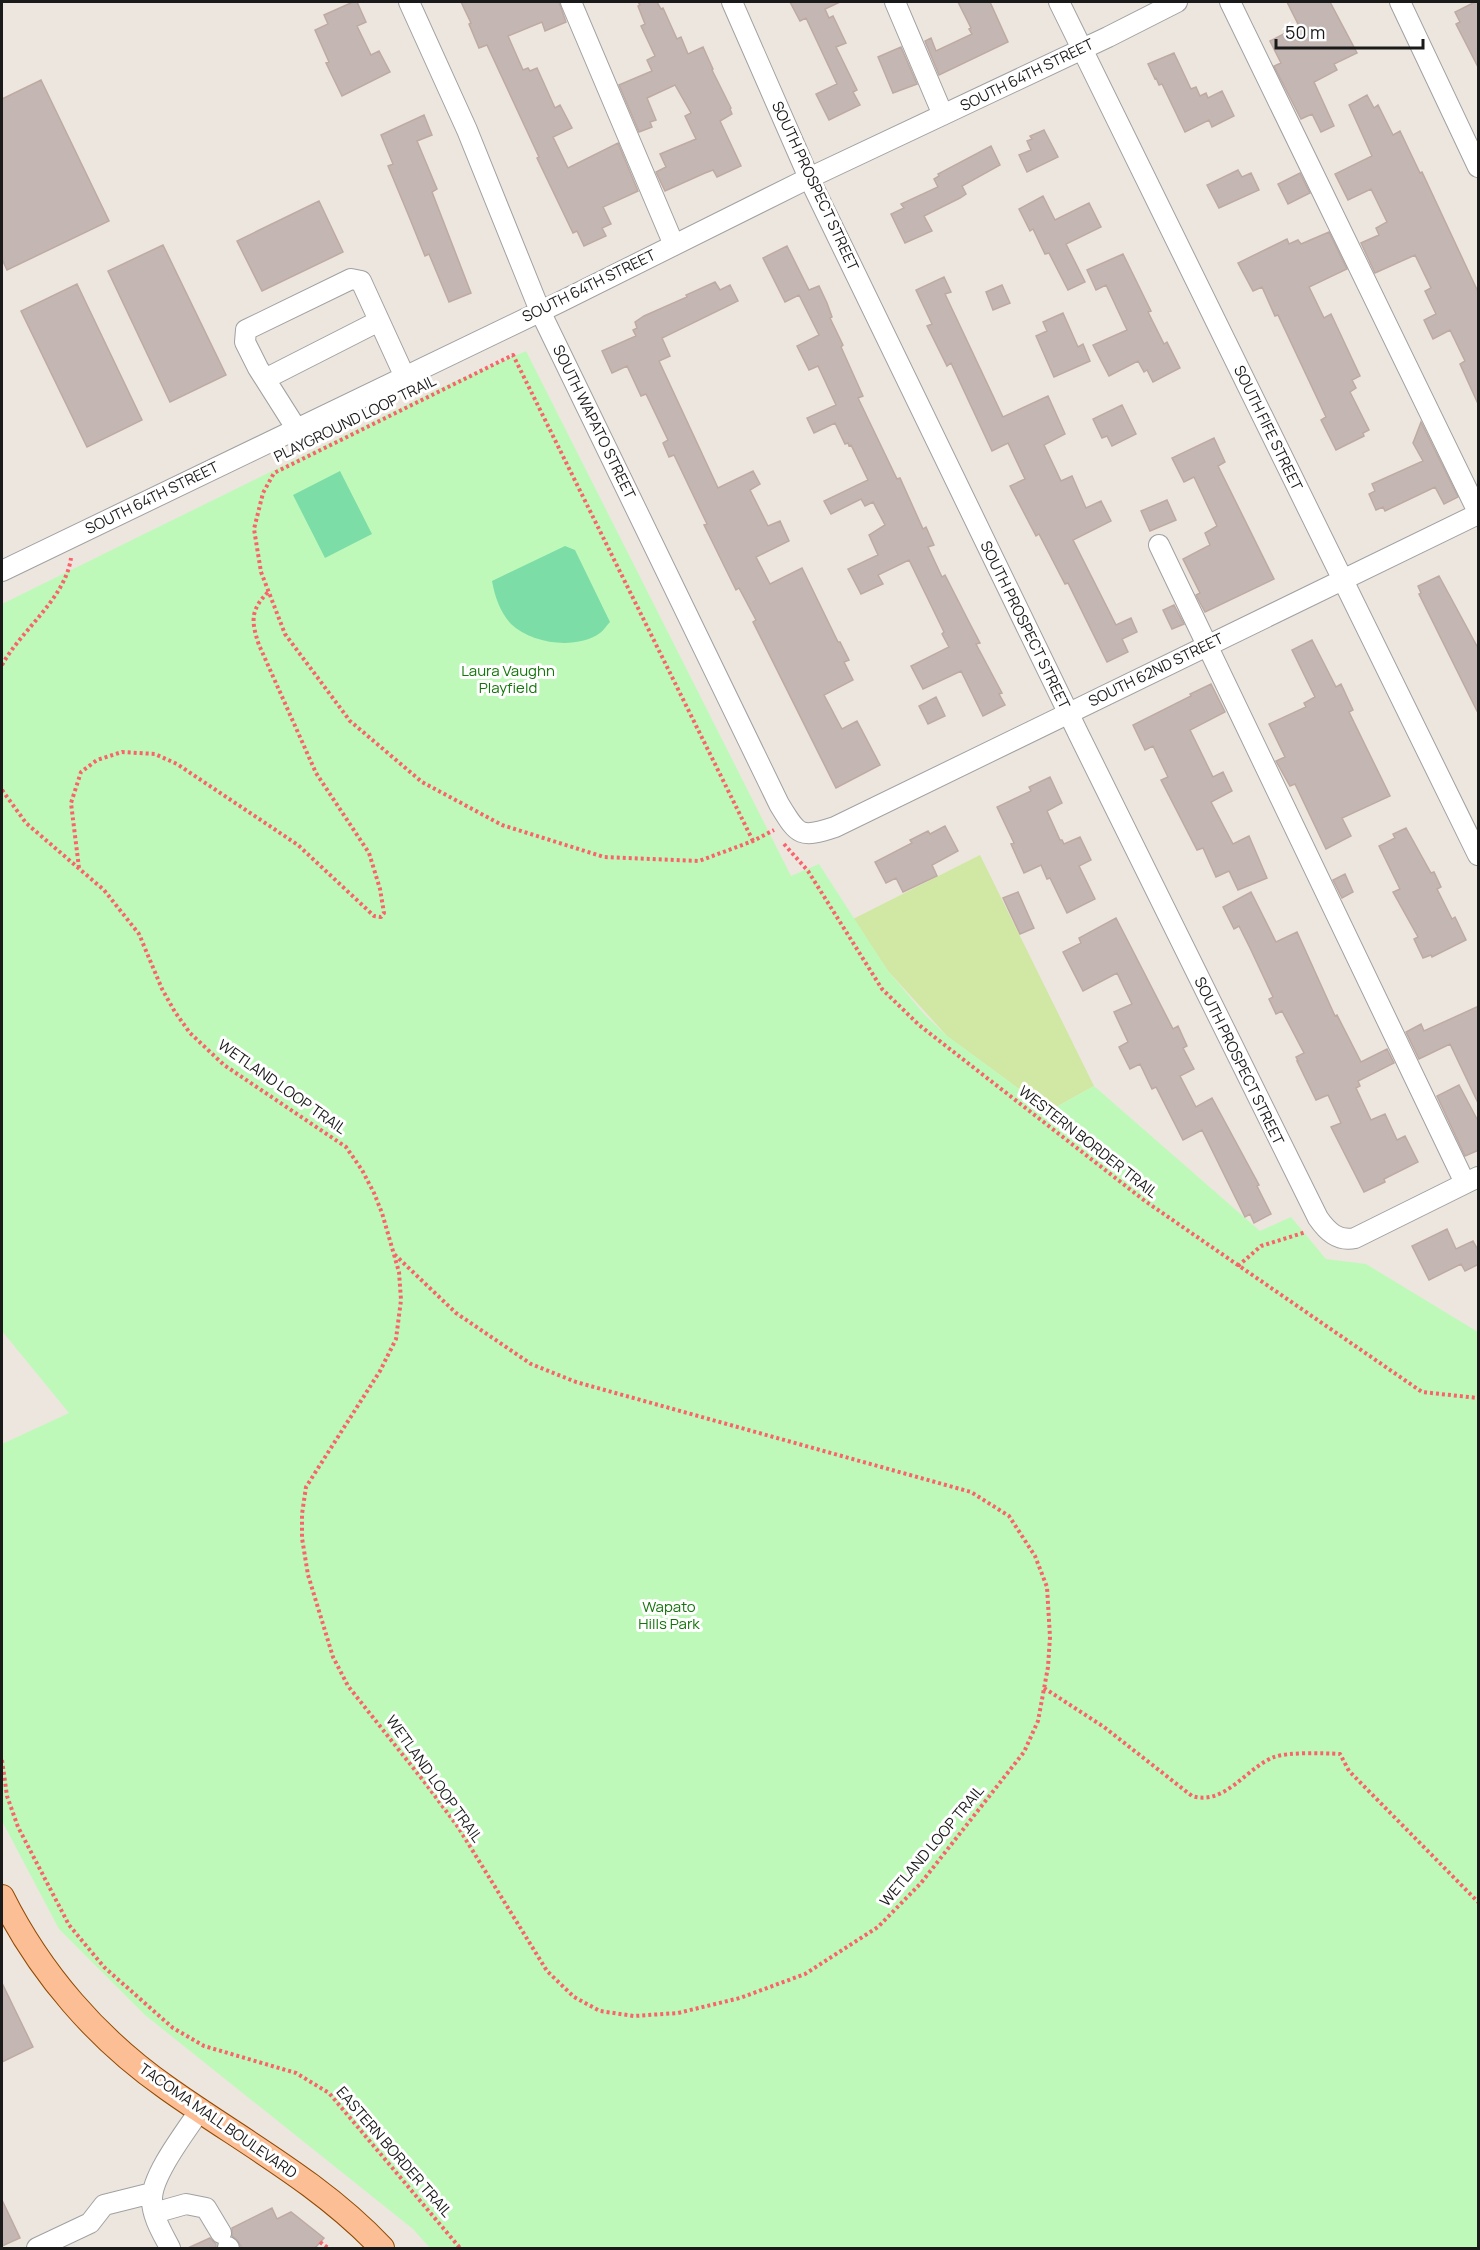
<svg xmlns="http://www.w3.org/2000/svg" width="1480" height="2250" font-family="Manrope,sans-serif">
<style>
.grass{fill:#d1e8a4}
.park{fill:#bff9ba}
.pitch{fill:#7cdda7}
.building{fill:#c4b7b3;stroke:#beaaa2;stroke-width:1.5}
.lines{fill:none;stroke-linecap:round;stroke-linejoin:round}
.minor-casing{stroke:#a1a1a1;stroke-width:22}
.major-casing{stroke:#914900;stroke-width:26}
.path{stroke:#fa636c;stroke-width:4;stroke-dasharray:3 3;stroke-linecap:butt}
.minor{stroke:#fff;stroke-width:20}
.major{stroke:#fcbf95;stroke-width:24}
.labels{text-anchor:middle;stroke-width:6;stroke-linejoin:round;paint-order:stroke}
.street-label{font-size:15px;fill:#1a1a1a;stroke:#fff}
.park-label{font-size:15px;fill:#13760a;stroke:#fff}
</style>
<rect width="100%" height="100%" fill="#ece6df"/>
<!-- grass -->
<path class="grass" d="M980,855l114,231 -45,25 -102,-75 -59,-65 -35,-52z"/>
<!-- park -->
<path class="park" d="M526,351l265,525 28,-12 69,107 37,44 22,21 102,75 45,-25 166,145 31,-14 35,42 40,5 112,68v916h-1048l-17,-19 -268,-214 -86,-86 -57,-108v-377l67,-31 -67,-82v-727l449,-221z"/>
<!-- pitch -->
<path class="pitch" d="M340,471l32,63 -47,24 -32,-63z
M565,546l10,4 35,72c-3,3 -6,8 -10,11 -24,17 -68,11 -89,-9 -11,-12 -16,-27 -19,-43z"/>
<!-- building -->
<path class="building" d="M353,2h4l9,20 -9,4 14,29 8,-4 11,21 -48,24 -16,-33 3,-1 -14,-32 13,-6 -4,-9z
M461,2h98l7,20 -21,9 -3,-9 -34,14 15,34 5,-2 2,3 7,-3 18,40 5,-3 12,23 -19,9 15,31 50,-25 20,48 -35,16 8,17 -9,4 4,8 -22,10 -7,-15 -4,2 -36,-75 2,-1 -52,-112 -8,3 -10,-24 2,-1z
M638,2h19l4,7 2,-1 14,31 4,-2 7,17 15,-7 10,22 -1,1 19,38 -1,1 2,5 -12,7 21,45 -24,11 -4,-7 -8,3 -40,18 -9,-19 10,-5 -6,-13 36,-15 -11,-23 6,-3 -16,-28 -28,13 9,22 -6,2 2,5 -13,5 -20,-47 33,-14 -5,-11 8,-4 -14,-30 4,-2 -7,-18 2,-1z
M790,2h50l-15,7 4,9 4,-2 13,27 -10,4 21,43 -4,2 7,13 -31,15 -13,-26 21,-10 -31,-66 -6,3z
M958,2h32l18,40 -69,33 -14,-34 6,-3 5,13 36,-17 -3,-5 2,-1z
M1287,2h43l27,51 -23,11 3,6 -23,12 20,44 -13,6 -9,-18 -11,5 -27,-53 7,-3 -11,-22 29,-15z
M1475,2h4v67l-23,-45 4,-2 -5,-10z
M901,47l16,37 -24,9 -15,-36z
M1174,53l17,36 5,-2 4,9 6,-3 2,5 14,-7 12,25 -22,11 -3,-7 -24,12 -23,-48 -3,1 -3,-7 -1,1 -7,-15z
M41,80l68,141 -102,49 -5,-11v-160z
M1367,95l7,13 4,-3 15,30 7,-4 20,42 2,-1 57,122v112l-19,-42 5,-3 -15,-31 -17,9 -9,-19 12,-6 -11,-23 6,-3 -16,-33 -40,18 -14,-30 18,-8 -3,-7 11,-6 -16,-33 -23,11 -13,-26 37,-18 -23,-51z
M424,115l8,20 -15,6 20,48 -5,3 39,101 -22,9 -20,-48 -4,2 -17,-42 -20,-48 5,-2 -12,-29z
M1044,130l14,27 -31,15 -8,-17 12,-5 -4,-9 5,-2 -2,-3z
M991,146l9,19 -38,21 4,8 -6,4 -36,18 8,15 -27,12 -14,-29 13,-6 -3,-4 37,-17 -4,-8 5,-3 -1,-2z
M1238,170l4,7 9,-4 8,17 -40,18 -12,-23z
M1300,173l10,20 -22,11 -10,-20z
M1043,196l12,24 34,-17 12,24 -35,17 19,38 -17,8 -19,-37 -4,1 -12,-25 -3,2 -11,-22z
M319,201l24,51 -81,39 -25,-50z
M1329,232l18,37 -38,18 15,31 7,-4 29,62 -8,4 4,8 -6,4 19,38 -6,3 1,3 -28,14 -15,-30 5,-3 -48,-102 -3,1 -13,-29 -9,4 -15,-28 49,-24 2,5 9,-4 3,4z
M163,245l63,130 -56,27 -62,-131z
M787,246l22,44 10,-4 8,17 5,14 -2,1 13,27 -2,2 22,49 -5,2 39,81 3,-1 23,51 3,-2 8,18 -6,2 14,30 3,-2 23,45 12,23 -4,1 26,49 -3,1 6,11 -22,11 -22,-45 -38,18 -12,-23 38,-19 -7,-13 2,-2 -35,-72 -31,15 5,9 -22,10 -13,-25 30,-14 -9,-20 16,-10 -12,-23 -8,4 -4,-7 -30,15 -7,-13 44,-21 -17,-35 -2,1 -1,-3 -3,1 -10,-21 -21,10 -7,-15 29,-13 -18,-39 -9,4 -12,-24 22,-11 -20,-40 -14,7 -22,-44z
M1123,254l28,57 -3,1 16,32 3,-2 13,26 -27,14 -6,-12 -3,2 -6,-11 -29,15 -16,-31 34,-15 -21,-45 -10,5 -9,-20z
M944,277l7,15 -6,2 58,123 45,-21 17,38 -21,11 17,36 11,-5 14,32 15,-7 10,20 -38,19 43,85 15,-7 6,14 -15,7 6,13 -21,10 -39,-79 -3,1 -26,-50 -3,2 -26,-50 15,-7 -17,-36 -16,8 -41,-88 -4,3 -20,-40 5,-2 -16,-34z
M715,282l5,8 10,-5 8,16 -76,37 8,18 -11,5 59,127 35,-17 7,13 -10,6 18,36 12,-5 9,20 -33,16 14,27 32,-16 36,74h2l9,18 -5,2 9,18 -29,15 18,34 15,-8 23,44 -44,23 -83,-166 3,-2 -17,-32 -3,2 -32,-65 3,-1 -33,-69 -5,2 -6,-14 5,-3 -22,-46 -5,2 -14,-30 -15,7 -10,-22 34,-15 -3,-6 4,-2 -2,-6 9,-6 43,-19 -1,-2z
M77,284l65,136 -55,27 -66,-136z
M1002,285l8,18 -17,7 -7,-18z
M1063,313l15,34 5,-3 7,17 -36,16 -18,-41 11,-5 -4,-9z
M1122,405l14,29 -24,12 -5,-10 -5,2 -9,-19z
M1421,422l37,75 -14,7 -9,-17 -50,24 -2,-4 -7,3 -7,-16 6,-3 -3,-7 51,-23 -10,-18z
M1214,438l11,24 -7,4 56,113 -69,33 -9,-17 4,-2 -17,-34 27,-14 -5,-12 12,-7 -23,-49 -10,5 -12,-24z
M1167,500l9,20 -26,11 -9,-20z
M1439,576l40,74v65l-60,-121 2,-1 -3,-7z
M1174,605l10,19 -12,5 -9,-19z
M1312,640l24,47 5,-3 12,26 -4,2 41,84 -48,22 9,18 -25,13 -31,-65 -5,2 -14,-25 9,-4 -16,-33 37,-17 -2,-4 11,-6 -23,-47z
M1211,684l14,28 -35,18 23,47 10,-5 9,19 -21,11 22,42 16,-8 18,42 -29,12 -9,-19 -13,6 -13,-29 -6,2 -36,-70 7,-3 -15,-31 -8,4 -12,-25 58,-29 -1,-2z
M936,697l9,19 -17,8 -9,-18z
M1050,777l12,26 -15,8 13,29h2l2,4 16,-7 11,23 -12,6 16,33 -28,14 -17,-35 -3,1 -6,-14 -17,8 -13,-29 3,-1 -17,-36 34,-16 -2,-4z
M945,826l13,25 -26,14 5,11 -34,16 -7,-14 -10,5 -11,-21 37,-19 -2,-3 18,-9 2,3z
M1406,828l25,45 3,-1 7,15 -4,2 15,30 3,-2 11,23 -34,17 -1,-2 -8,3 -9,-19 4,-2 -25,-45 7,-3 -21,-43 16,-8 -2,-4z
M1345,874l8,18 -11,6 -9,-18z
M1018,892l16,36 -14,6 -17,-36z
M1251,892l25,50 21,-10 38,84 2,-1 24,47 26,-13 7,14 -36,18 2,5 -4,2 15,32 14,-6 12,26 8,-4 13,26 -34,17 1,3 -21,10 -33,-65 10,-4 -13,-28 -12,5 -19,-39h1l-2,-4 8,-4 -22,-42 -6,3 -7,-15 4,-2 -23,-49 -11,-22 -5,3 -11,-22z
M1116,918l57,111 5,-3 9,20 -4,2 11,21 -14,7 16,31 16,-9 47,87 -2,1 14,28 -17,9 -4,-9 -5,3 -43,-87 -19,10 -27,-53 -4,2 -12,-25 -10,5 -11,-22 9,-5 -14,-30 18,-8 -15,-31 -34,18 -20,-39 18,-9 -2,-5z
M1479,1006v99l-29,-61 -31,15 -13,-27 15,-8 3,7z
M1459,1085l20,38v27l-14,6 -28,-60z
M1447,1229l9,20 17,-8 6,11v12l-14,7 -4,-7 -32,16 -17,-34z
M2,1983l31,64 -31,15z
M2,2200l18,38 -18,8z
M272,2208l5,11 14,-7 33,26 -9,10h-73l-5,-8 -5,-4v-8z
M210,2238l6,6v4h-28z"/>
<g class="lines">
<!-- minor casing -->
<g class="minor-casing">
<path id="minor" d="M409,2l58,128 73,181 239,493c19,31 20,35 56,23l643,-313
M571,2l103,243
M732,2l77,176 270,557 239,483c9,13 20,24 37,20l123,-61
M895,2l48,113
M1059,2l419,853
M1230,2l248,510
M1400,2l78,165
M265,379l114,-58
M296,428l-38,-60 -13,-26 1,-12 105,-51 10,2 43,94
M1159,545l306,638
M2,571l556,-268 251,-125 299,-141 69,-35
M154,2213l32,-9 20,4 15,25
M228,2247l1,1
M37,2248l53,-25 14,-18 48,-12
M170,2248c-7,-14 -18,-31 -18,-48 -1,-24 34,-69 48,-90"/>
</g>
<!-- major casing -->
<g class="major-casing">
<path id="major" d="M2,1897c38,76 95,142 165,191 73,52 153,94 215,160"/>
</g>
<!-- path -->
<path class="path" d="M2,665c20,-36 63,-66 69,-107
M2,790l24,33 78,67 35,44 23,55 13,23 15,21 34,32 122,82 16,23 12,23 8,20 17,59 2,28 -5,39 -16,32 -74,116 -4,27v24l6,37 25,82 15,29 78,98 32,43 89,144 27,26 26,14 34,5 44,-3 62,-15 65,-24 73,-47 43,-44 103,-131 14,-31 10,-54 2,-30 -3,-50 -12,-31 -26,-40 -38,-24 -395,-110 -45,-18 -75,-51 -63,-60
M753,841l-240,-486 -239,118 -11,20 -9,36 7,43 24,62 65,87 72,61 80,43 102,32 95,4 54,-20 21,-11
M784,844l24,27 74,118 37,36 226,176 277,191 56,6
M79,868l-8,-65 10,-31 16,-12 25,-8 33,2 22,10 121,81 76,71 7,1 3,-4 -4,-24 -11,-36 -53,-80 -57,-128c-8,-24 -9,-35 10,-54
M1238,1266l23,-20 45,-14
M1044,1688l60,39 88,69c33,10 54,-28 82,-39 14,-5 50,-4 66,-3l9,17 129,131
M2,1760l5,36 11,31 51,98 35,42 69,61 31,18 92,27 33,20 131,155
M320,2242l8,6"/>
<!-- minor -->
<use href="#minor" class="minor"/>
<!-- major -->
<use href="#major" class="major"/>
</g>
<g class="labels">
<!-- street labels -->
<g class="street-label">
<text transform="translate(1027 75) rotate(-26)" y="5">SOUTH 64TH STREET</text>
<text transform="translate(815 186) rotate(65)" y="5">SOUTH PROSPECT STREET</text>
<text transform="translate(589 286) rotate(-26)" y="5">SOUTH 64TH STREET</text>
<text transform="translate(355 419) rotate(-26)" y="5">PLAYGROUND LOOP TRAIL</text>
<text transform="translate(594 422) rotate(64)" y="5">SOUTH WAPATO STREET</text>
<text transform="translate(1268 428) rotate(64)" y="5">SOUTH FIFE STREET</text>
<text transform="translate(152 498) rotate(-26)" y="5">SOUTH 64TH STREET</text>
<text transform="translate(1025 625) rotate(64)" y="5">SOUTH PROSPECT STREET</text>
<text transform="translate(1156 670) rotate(-26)" y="5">SOUTH 62ND STREET</text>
<text transform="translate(1239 1061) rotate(64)" y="5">SOUTH PROSPECT STREET</text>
<text transform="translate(282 1087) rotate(35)" y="5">WETLAND LOOP TRAIL</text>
<text transform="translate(1088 1142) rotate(38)" y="5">WESTERN BORDER TRAIL</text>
<text transform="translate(434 1779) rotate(54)" y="5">WETLAND LOOP TRAIL</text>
<text transform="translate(932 1846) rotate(-50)" y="5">WETLAND LOOP TRAIL</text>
<text transform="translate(218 2121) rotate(35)" y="5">TACOMA MALL BOULEVARD</text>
<text transform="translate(394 2152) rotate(49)" y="5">EASTERN BORDER TRAIL</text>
</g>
<!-- park labels -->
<g class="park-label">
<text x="508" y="676">Laura Vaughn<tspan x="508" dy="17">Playfield</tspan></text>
<text x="669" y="1612">Wapato<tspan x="669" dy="17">Hills Park</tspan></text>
</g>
</g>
<!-- border -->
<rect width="1480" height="2250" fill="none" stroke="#1a1a1a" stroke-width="6"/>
<!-- scale -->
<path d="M1276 39v9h147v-9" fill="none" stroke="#1a1a1a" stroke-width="3"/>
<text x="1285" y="39" font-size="18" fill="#1a1a1a" stroke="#ffffff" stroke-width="4.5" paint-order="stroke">50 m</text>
</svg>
